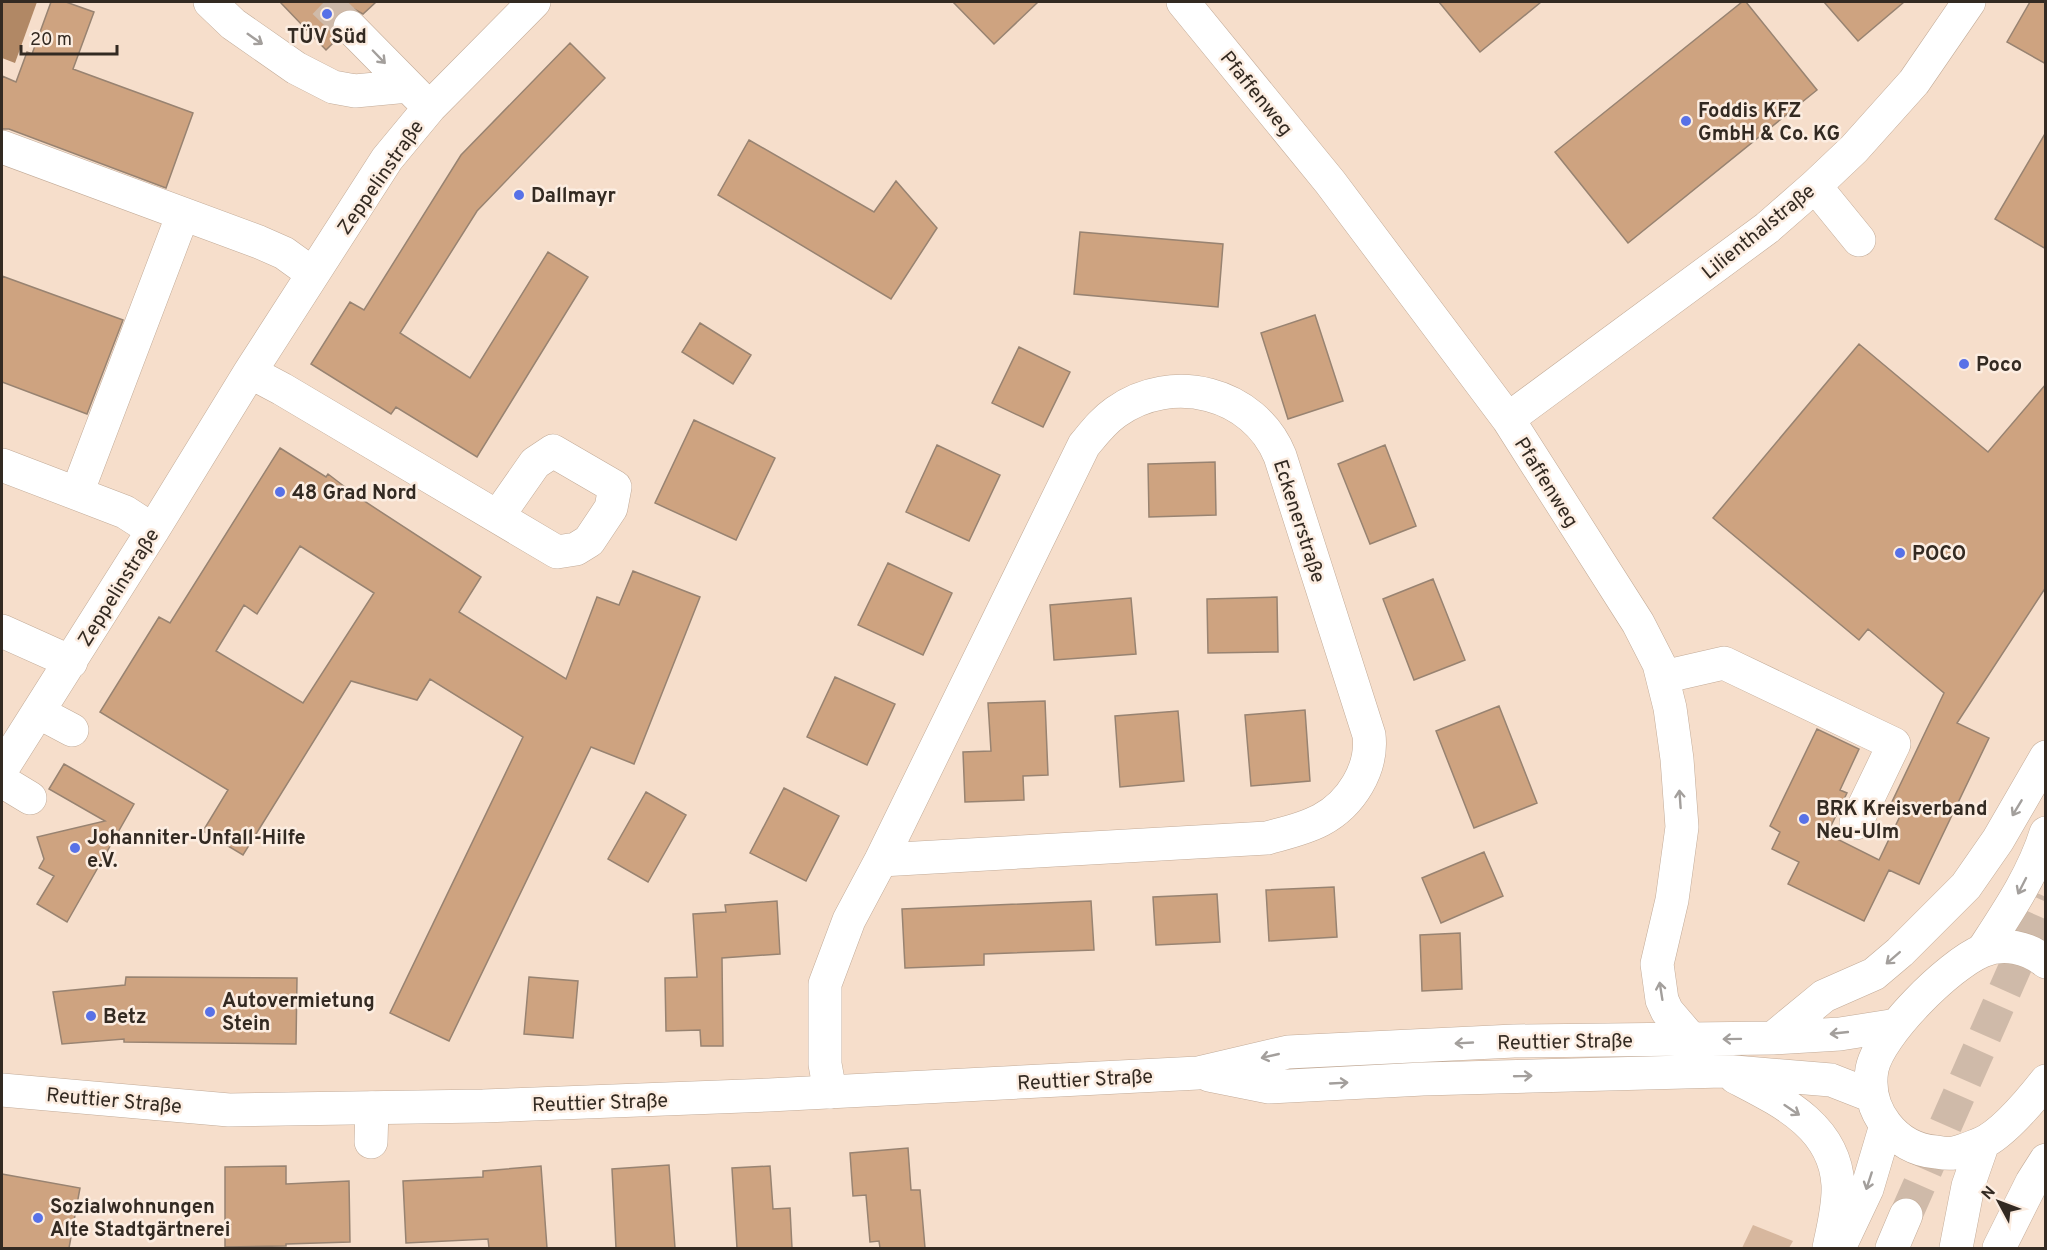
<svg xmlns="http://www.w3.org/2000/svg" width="2047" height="1250" font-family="Overpass,sans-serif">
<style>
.green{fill:#d7b79e}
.water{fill:#b18865}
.building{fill:#cea380;stroke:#988371;stroke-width:1.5;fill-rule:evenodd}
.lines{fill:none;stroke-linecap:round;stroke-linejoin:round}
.minor-tunnel{stroke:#cfbaa9;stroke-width:33;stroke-dasharray:33 16;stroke-linecap:butt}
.highway-tunnel{stroke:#cfbaa9;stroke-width:33;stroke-dasharray:33 16;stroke-linecap:butt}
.minor-casing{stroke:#c2ab98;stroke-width:34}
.major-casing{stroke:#c2ab98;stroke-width:34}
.highway-casing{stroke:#c2ab98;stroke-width:34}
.minor{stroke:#fff;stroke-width:33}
.major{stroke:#fff;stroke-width:33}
.highway{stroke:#fff;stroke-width:33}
.oneway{stroke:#a39f9c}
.poi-dot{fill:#5871e7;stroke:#fcede1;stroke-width:2}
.labels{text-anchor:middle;stroke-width:5;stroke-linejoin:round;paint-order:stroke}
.poi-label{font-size:20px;font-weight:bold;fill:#332a22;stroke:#fcede1;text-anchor:start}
.street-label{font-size:20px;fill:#332a22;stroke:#fcede1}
</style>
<rect width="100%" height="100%" fill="#f6decb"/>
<!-- green -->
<path class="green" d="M1753,1225l40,16 -4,7h-47z"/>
<!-- water -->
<path class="water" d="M2,2h35l-22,61 -13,-5z"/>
<!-- building -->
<path class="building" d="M51,2h15l28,10 -21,57 120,44 -27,75 -157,-59h-7v-53l14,6 11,-30 5,2z
M280,2h96l-13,12 -9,-5h-8l-9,4 -5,10v9l4,8 -10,10z
M953,2h85l-44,42z
M1439,2h102l-61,50z
M1742,2h4l71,88 -189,153 -73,-91z
M1824,2h80l-46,39z
M2030,2h16v62l-39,-22z
M570,43l35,35 -128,133 -77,122 70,45 78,-126 40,25 -111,180 -81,-50 -5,7 -80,-50 39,-62 14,8 97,-155z
M2046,132v117l-51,-30z
M749,140l125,72 22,-31 41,47 -46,71 -173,-104z
M1080,232l143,12 -5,63 -144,-13z
M2,276l121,44 -36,94 -85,-32z
M1315,315l28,86 -55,18 -27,-86z
M700,323l51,32 -18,29 -51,-32z
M1859,344l129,108 58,-68v203l-89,136 32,15 -70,146 -30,-14 -25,51 -76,-37 11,-22 -27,-13 8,-17 -10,-6 47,-97 42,20 -19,41 7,3 -20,41 52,26 23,-48 -12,-6 54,-113 -76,-64 -9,11 -146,-122z
M1019,347l51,25 -27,55 -51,-24z
M694,420l81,38 -39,82 -81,-37z
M937,445l63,30 -31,66 -63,-29z
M1385,445l31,81 -46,18 -32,-80z
M280,448l46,29 2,-3 30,23 123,80 -22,35 107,67 31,-82 22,8 14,-34 67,26 -66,167 -43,-17 -142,294 -59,-28 133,-276 -93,-58 -13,21 -66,-19 -108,174 -40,-24 25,-41 -128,-78 59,-95 11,6zM300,546l74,47 -71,110 -87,-52 28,-46 13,9z
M1215,462l1,53 -67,2 -1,-53z
M888,563l64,30 -29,62 -65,-30z
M1433,579l32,81 -51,20 -31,-81z
M1277,597l1,55 -70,1 -1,-54z
M1131,598l5,56 -82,6 -4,-55z
M835,677l60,27 -28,61 -60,-28z
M1045,701l3,74 -25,1 1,24 -59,2 -2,-50 28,-1 -3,-48z
M1499,706l38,97 -63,25 -38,-97z
M1305,710l5,71 -59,5 -6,-71z
M1178,711l6,70 -64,6 -5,-71z
M64,764l70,40 -67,118 -30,-18 17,-28 -15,-8 5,-9 -7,-22 68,-16 -56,-32z
M784,788l55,28 -33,65 -56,-28z
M646,792l40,23 -38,67 -40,-23z
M1484,852l19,44 -62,27 -19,-45z
M1334,887l3,50 -68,4 -3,-51z
M1217,894l3,48 -64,3 -3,-48z
M777,901l3,53 -58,4 1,88h-22l-1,-16 -34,1 -1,-53 32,-1 -4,-63 33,-2 -1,-7z
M1091,901l3,49 -110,4v11l-79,3 -3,-59z
M1460,933l2,56 -40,2 -2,-56z
M126,977l171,1 -1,66 -172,-2v-3l-62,5 -9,-52 72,-7z
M529,977l49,4 -5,57 -49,-4z
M908,1148l3,42h9l5,58h-45l-1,-7 -9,1 -4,-47 -13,1 -3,-43z
M669,1165l6,83h-59l-4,-79z
M286,1166v18l63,-3 1,61 -64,2v2l-61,1v-80z
M541,1166l6,82h-58l-1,-9 -82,4 -3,-62 80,-4v-6z
M770,1166l3,43 17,-1 2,40h-55l-5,-80z
M2,1174l78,14 -11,60h-67z"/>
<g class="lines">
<!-- minor-tunnel -->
<path class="minor-tunnel" d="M324,2l26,25"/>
<!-- highway-tunnel -->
<path class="highway-tunnel" d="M1906,1215l140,-318"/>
<!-- minor casing -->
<g class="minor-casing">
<path id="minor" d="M210,2l23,22 63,44 37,19 22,4 53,-5
M1183,2l147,180 178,237 130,204 21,41 11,44 7,51 5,68 -10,73 -15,64 5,36 5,11 24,28 2,24
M350,27l68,69
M2,147l257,95 25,11 29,21
M1815,186l44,54
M250,372l32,17 275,163 19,-3 13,-8 22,-33 4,-21 -62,-36 -18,12 -37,53
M1508,419l259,-191 48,-42 39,-37 60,-67 55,-80
M2,465l123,47 28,18
M77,493l106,-279
M2,631l69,31
M1663,677l61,-14 170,81 -38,79
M38,712l34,18
M2,769l151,-239 97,-158 137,-213 43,-52 104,-105
M2,781l28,17
M830,1092l-5,-28v-80l24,-64 32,-60 203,-415c10,-12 19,-24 32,-33 56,-40 138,-20 164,44l89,279c4,34 -18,69 -48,85 -17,9 -36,13 -54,18l-386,22
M371,1142l1,-34"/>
</g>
<!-- major casing -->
<g class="major-casing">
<path id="major" d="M2046,962c-18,-15 -43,-20 -64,-11 -33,14 -103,83 -110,118 -7,41 23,80 64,83 6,1 13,2 18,1 9,-2 18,-6 26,-9 22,-9 51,-44 66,-63
M1773,1038l51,-42 50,-22 26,-22 66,-66 32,-46 48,-83
M1209,1075l60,12 154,-8 300,-8 108,9 41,16
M1735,1077c46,24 100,49 103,108 1,21 -5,43 -9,63
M2,1090l227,20 254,-4 286,-11 429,-22 90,-21 226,-11 259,-3 67,-4 57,-9
M1840,1246l27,-57 19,-64
M1956,1248l12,-62 15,-43
M1999,1248l33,-66 14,-22"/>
</g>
<!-- highway casing -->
<g class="highway-casing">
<path id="highway" d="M1983,950c24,-37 50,-75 63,-117
M1892,1248l14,-33"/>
</g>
<!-- minor -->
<use href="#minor" class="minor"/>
<!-- major -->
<use href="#major" class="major"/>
<!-- highway -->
<use href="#highway" class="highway"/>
</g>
<!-- one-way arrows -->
<defs><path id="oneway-shaft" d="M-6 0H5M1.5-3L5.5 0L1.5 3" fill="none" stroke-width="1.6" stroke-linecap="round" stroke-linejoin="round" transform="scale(1.5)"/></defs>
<g class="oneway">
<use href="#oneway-shaft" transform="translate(255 39) rotate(35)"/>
<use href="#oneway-shaft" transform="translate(379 57) rotate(46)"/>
<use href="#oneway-shaft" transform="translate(1680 799) rotate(-94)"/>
<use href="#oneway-shaft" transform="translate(2017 808) rotate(121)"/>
<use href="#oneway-shaft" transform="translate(2022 886) rotate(117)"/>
<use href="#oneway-shaft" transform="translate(1893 958) rotate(139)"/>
<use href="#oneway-shaft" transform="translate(1661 991) rotate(-99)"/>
<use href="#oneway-shaft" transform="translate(1839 1033) rotate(174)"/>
<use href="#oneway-shaft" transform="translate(1732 1039) rotate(179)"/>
<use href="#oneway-shaft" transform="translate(1464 1043) rotate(177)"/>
<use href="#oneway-shaft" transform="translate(1270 1056) rotate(167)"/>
<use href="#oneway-shaft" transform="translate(1523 1076) rotate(-2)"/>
<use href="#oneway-shaft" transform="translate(1339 1083) rotate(-3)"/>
<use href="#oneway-shaft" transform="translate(1792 1110) rotate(34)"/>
<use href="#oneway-shaft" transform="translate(1869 1181) rotate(108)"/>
</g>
<!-- markers -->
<g class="poi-dot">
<circle cx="327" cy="14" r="6"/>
<circle cx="1686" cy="121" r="6"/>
<circle cx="519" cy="195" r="6"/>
<circle cx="1964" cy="364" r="6"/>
<circle cx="280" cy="492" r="6"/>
<circle cx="1900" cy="553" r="6"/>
<circle cx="1804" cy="819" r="6"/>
<circle cx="75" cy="848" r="6"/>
<circle cx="210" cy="1012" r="6"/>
<circle cx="91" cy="1016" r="6"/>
<circle cx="38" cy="1218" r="6"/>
</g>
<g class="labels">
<!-- poi labels -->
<g class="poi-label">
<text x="327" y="43" text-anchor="middle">TÜV Süd</text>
<text x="1698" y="117">Foddis KFZ<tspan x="1698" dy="23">GmbH &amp; Co. KG</tspan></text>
<text x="531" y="202">Dallmayr</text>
<text x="1976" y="371">Poco</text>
<text x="292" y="499">48 Grad Nord</text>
<text x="1912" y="560">POCO</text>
<text x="1816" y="815">BRK Kreisverband<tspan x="1816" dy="23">Neu-Ulm</tspan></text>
<text x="87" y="844">Johanniter-Unfall-Hilfe<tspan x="87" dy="23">e.V.</tspan></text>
<text x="222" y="1007">Autovermietung<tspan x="222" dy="23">Stein</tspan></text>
<text x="103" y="1023">Betz</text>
<text x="50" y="1213">Sozialwohnungen<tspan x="50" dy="23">Alte Stadtgärtnerei</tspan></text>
</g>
<!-- street labels -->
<g class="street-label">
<text transform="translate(1257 93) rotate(51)" y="7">Pfaffenweg</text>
<text transform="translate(380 177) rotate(-55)" y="7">Zeppelinstraße</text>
<text transform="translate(1758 231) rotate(-39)" y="7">Lilienthalstraße</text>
<text transform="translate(1547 482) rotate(58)" y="7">Pfaffenweg</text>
<text transform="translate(1300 521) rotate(72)" y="7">Eckenerstraße</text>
<text transform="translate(118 587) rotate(-58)" y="7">Zeppelinstraße</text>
<text transform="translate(1565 1041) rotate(-1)" y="7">Reuttier Straße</text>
<text transform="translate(1085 1079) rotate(-3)" y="7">Reuttier Straße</text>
<text transform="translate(114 1100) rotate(5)" y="7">Reuttier Straße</text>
<text transform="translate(600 1102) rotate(-2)" y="7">Reuttier Straße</text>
</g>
</g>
<!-- border -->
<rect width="2047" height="1250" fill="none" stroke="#332a22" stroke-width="6"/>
<!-- north arrow -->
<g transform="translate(1999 1202) rotate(311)" stroke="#fcede1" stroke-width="4.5" paint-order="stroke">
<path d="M0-4.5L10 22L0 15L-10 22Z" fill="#332a22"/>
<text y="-9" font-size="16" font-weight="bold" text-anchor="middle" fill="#332a22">N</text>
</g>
<!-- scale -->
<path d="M21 45v9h96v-9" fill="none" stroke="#332a22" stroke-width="3"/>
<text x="30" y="45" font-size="18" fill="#332a22" stroke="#fcede1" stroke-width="4.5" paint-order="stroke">20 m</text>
</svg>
